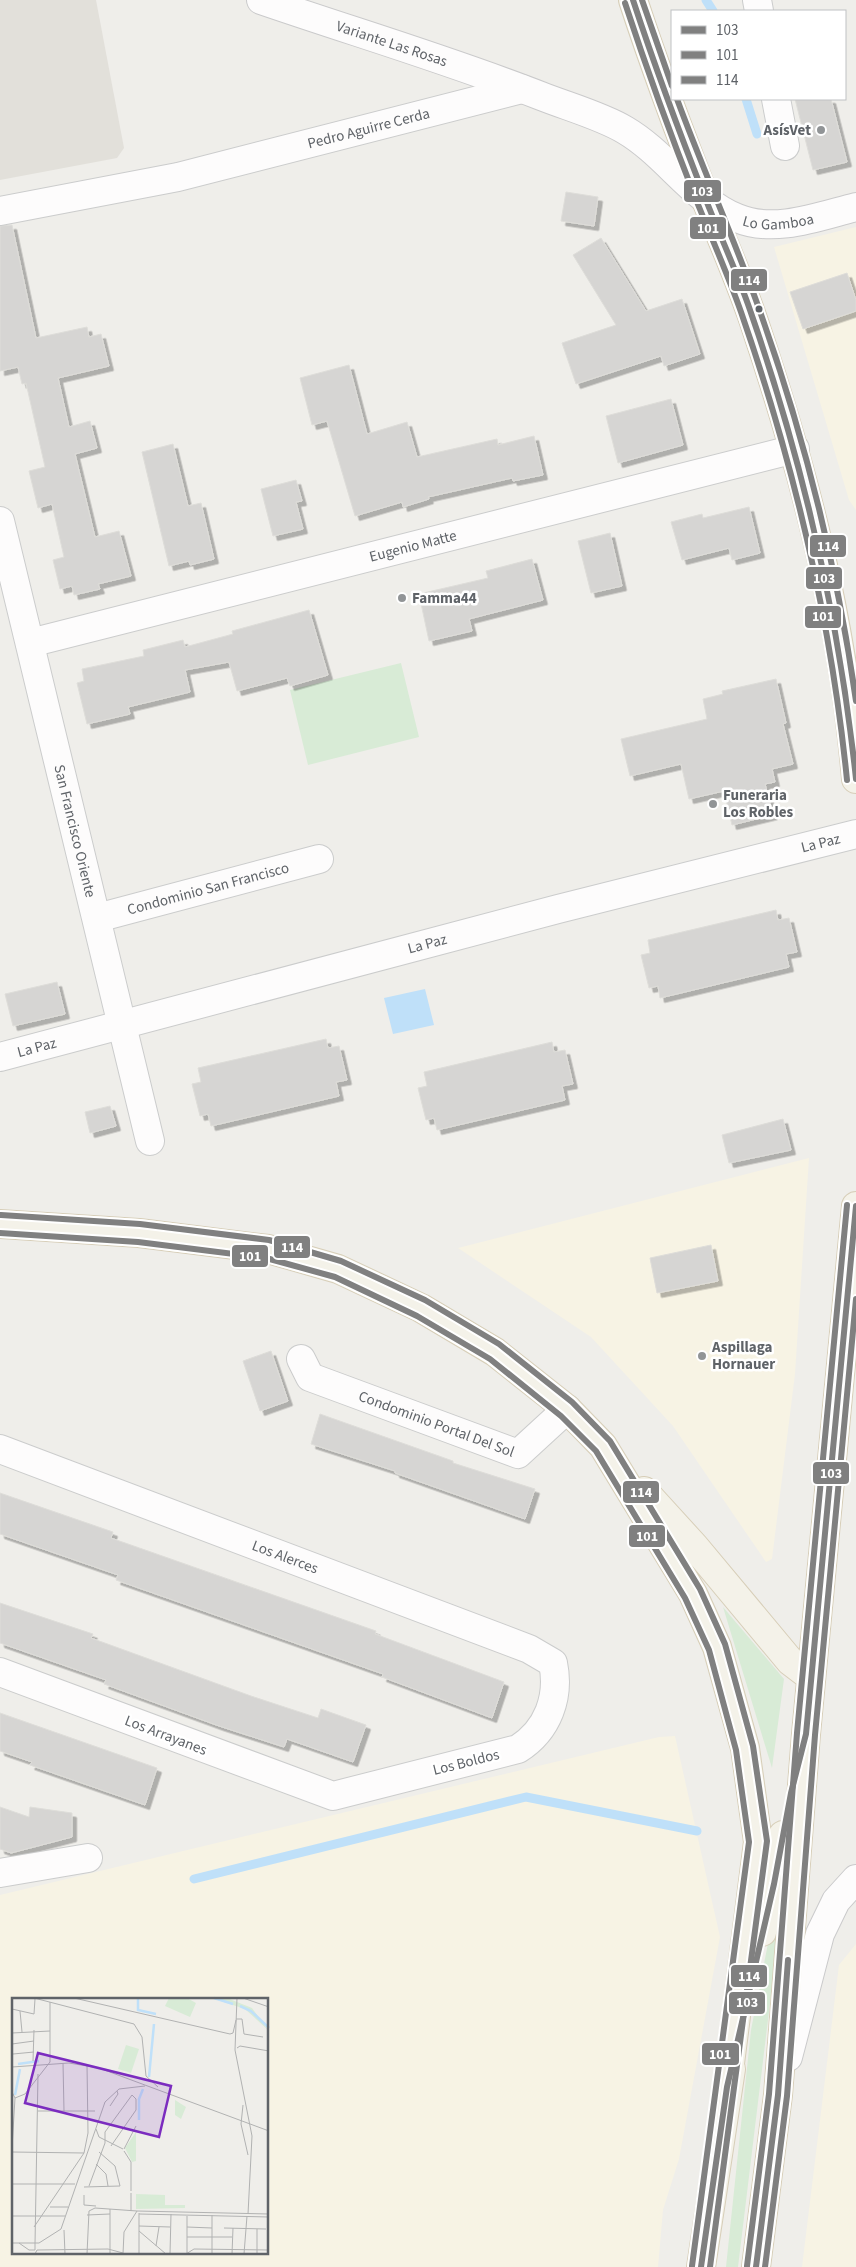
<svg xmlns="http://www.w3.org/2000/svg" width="856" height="2267" font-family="'Source Sans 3',sans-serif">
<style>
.commercial{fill:#f7f3e4;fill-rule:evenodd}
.education{fill:#e2e0da}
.green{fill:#d8ebd6}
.water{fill:#bfe0f9}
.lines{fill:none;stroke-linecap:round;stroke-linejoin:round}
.stream{stroke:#bfe0f9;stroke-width:9}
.building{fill:#d6d5d3;stroke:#deddd9;filter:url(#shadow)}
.street-casing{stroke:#cbcccc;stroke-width:30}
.secondary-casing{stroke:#cacacb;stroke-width:30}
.primary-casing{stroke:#d7ceb8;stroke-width:30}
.street{stroke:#fdfcfc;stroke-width:28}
.secondary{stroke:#fdfcfc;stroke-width:28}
.primary{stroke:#f4f2e9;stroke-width:28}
.bus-1-casing{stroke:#fff;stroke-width:10}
.bus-2-casing{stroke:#fff;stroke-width:10}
.bus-3-casing{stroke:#fff;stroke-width:10}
.bus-1{stroke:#808080;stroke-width:6}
.bus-2{stroke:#808080;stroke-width:6}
.bus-3{stroke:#808080;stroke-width:6}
.poi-dot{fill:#919496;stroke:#fff;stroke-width:2}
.bus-dot{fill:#5f6368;stroke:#fff;stroke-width:2}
.labels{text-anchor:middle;stroke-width:5;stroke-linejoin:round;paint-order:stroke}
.street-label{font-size:15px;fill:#5f6368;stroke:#fff}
.poi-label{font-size:15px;font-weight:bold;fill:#5f6368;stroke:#fff;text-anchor:start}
.inset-river{fill:none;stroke:#bfe0f9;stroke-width:2.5}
.inset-road{fill:none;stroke:#b1b2b2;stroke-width:1}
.view{fill:#7b2cbf;fill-opacity:0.15;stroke:#7b2cbf;stroke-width:2.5}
.inset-edge{fill:none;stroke:#5f6368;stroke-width:2.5}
.line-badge{stroke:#fff;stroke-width:2}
.badge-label{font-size:14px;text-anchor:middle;font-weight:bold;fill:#fff}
</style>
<defs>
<filter id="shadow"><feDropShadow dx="4.5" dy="4.5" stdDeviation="0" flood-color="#0004"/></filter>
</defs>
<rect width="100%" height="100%" fill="#efeeea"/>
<!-- commercial -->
<path class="commercial" d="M856,227v283l-7,-10 -75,-253z
M809,1158l-14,216 -23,185 -6,3 -93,-136 -82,-89 -133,-89z
M675,1736l45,201 -41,222 -16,51 -5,57h-658v-372l659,-158zM14,2000h254v253h-254z
M856,1944v323h-54l37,-302z"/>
<!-- education -->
<path class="education" d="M0,0h96l28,148 -7,10 -117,22z"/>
<!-- green -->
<path class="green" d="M401,663l18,74 -111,28 -18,-75z
M723,1607l61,72 -12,89z
M771,1928l8,1 -41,338h-12l25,-237z"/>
<!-- water -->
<path class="water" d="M425,989l9,36 -41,9 -9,-36z"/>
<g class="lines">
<!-- stream -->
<path class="stream" d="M706,0l7,11
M746,99l11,35
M194,1879l332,-82 171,34"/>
</g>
<!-- building -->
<path class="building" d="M795,99h36l16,63 -34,8z
M566,192l32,5 -4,29 -33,-5z
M12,225l24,113 51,-11 2,10 12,-3 8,32 -51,12 11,49 21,-6 7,27 -22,6 20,83 24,-6 12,45 -33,8 2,5 -26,6 -2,-9 -12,3 -7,-29 11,-3 -12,-53 -14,4 -9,-37 16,-4 -19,-84 -4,1 -4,-17 -18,4v-145z
M601,238l45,73 36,-12 18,55 -36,12 -3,-10 -85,28 -14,-41 54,-18 -43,-70z
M847,273l9,27v11l-53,18 -13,-37z
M349,365l18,69 40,-12 10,35 80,-18 1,6 36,-9 9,39 -30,6 -1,-3 -84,19 1,2 -26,8 -1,-5 -47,14 -28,-95 -15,4 -12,-47z
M671,399l12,46 -65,18 -12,-47z
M173,444l15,62 13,-3 13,56 -24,6 -1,-4 -20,5 -27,-114z
M296,480l6,21 -6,1 7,27 -30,7 -12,-47z
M749,507l11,46 -28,7 -3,-12 -47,12 -11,-38 31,-8 1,4z
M610,533l12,53 -31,7 -13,-52z
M532,559l11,41 -74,19 3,12 -43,10 -10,-47 69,-16 -2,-7z
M309,610l19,65 -38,11 -3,-8 -50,13 -8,-29 -44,8 5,22 -62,15 2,7 -43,10 -10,-41 7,-2 -2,-12 62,-13 -1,-6 40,-10 2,7 48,-13 -1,-3z
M776,679l10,44 -3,1 10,40 -21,5 3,13 -10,2 8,31 -41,10 -8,-34 -35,8 -8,-35 -51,12 -9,-37 86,-20 -4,-20 20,-5 -1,-3z
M776,910l2,10 11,-2 8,34 -11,2 3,13 -129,31 -2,-12 -9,2 -8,-33 9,-2 -2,-13z
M57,982l8,32 -52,12 -8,-32z
M326,1039l2,9 11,-2 8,34 -11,2 3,14 -128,30 -3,-12 -8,2 -8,-32 9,-2 -3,-14z
M552,1042l2,10 11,-2 8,34 -11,2 3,14 -128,30 -3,-12 -8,2 -8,-32 9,-2 -3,-14z
M110,1106l6,20 -26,7 -5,-21z
M783,1119l8,31 -62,13 -7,-28z
M711,1245l7,36 -61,12 -7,-35z
M271,1351l17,50 -28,10 -17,-50z
M320,1414l133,47v2l82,26 -10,30 -130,-46v-2l-84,-27z
M0,1493l113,39 -2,6 265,93 -1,3 129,48 -12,36 -110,-41 1,-3 -267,-94 2,-5 -118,-41z
M0,1603l93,31 -2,4 160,58 67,22 3,-9 45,16 -13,37 -66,-23 -3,8 -65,-21 -115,-42 2,-4 -106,-37z
M0,1713l157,55 -12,37 -115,-40 2,-3 -32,-11z
M0,1807l29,10 1,-10 42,6v24l-61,16 -11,-4z"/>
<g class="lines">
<!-- street casing -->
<g class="street-casing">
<g id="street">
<path d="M757,0l2,11"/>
<path d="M776,99l9,47"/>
<path id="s1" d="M0,211l178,-34 344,-88"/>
<path id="s2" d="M0,521l150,620"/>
<path id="s3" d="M30,643l765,-194"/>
<path id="s4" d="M97,918l222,-59"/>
<path id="s5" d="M0,1057l558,-148 298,-75"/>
<path id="s6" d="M301,1359l9,18 208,77 49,-45"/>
<path id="s7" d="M0,1449l529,200 24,14c7,34 -5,67 -35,86l-185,47 -333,-124"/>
<path d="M0,1873l88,-15"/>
</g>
</g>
<!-- secondary casing -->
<g class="secondary-casing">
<g id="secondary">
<path id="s8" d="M261,0c93,32 188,60 280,96 25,10 61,20 84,34 41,24 68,70 112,88 37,16 83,-2 119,-11"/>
<path d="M788,2057l32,-123 16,-33 20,-22"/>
</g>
</g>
<!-- primary casing -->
<g class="primary-casing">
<path id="primary" d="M633,0c22,67 47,134 73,200 16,40 34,80 48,122 50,148 89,300 102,457
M0,1224l139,9 129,16 70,20 83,39 74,44 72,57 36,37 90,148 24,53 28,101 13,94 -31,245
M644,1491l51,56 95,114 21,16
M762,1932l21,-97
M701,2267l30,-198
M756,2267l22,-172 28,-361 50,-528"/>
</g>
<!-- street -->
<use href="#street" class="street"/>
<!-- secondary -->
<use href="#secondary" class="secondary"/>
<!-- primary -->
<use href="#primary" class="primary"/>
<!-- bus-1 casing -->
<g class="bus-1-casing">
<path id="bus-1" d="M633,0c22,67 47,134 73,200 14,36 31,72 44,110 53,152 89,308 106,469
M701,2267l26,-180 47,-203 17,-91 15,-59 50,-528
M756,2267l22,-172 10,-135"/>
</g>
<!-- bus-2 casing -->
<g class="bus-2-casing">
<path id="bus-2" d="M625,3c22,67 46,133 72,199 15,37 31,73 44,110 53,152 90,308 106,468
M0,1233l138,9 128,16 69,19 82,39 73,43 71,57 35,35 89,147 24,52 27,100 13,92 -57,424
M765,2267l22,-171 28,-361 41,-436"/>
</g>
<!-- bus-3 casing -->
<g class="bus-3-casing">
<path id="bus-3" d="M642,0l30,86
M677,99c25,68 55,135 80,204 46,128 80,263 99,398
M1,1215l139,9 129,16 72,21 84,39 74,44 73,58 38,39 90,148 25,55 28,102 14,95 -57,426
M747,2266l22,-172 28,-361 50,-528"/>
</g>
<!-- bus-1 -->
<use href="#bus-1" class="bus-1"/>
<!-- bus-2 -->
<use href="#bus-2" class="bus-2"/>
<!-- bus-3 -->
<use href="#bus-3" class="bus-3"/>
</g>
<!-- markers -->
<g class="poi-dot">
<circle cx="821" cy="130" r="5"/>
<circle cx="402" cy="598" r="5"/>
<circle cx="713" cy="804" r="5"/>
<circle cx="702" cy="1356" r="5"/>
</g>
<circle class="bus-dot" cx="759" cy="309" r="4.5"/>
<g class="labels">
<!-- street labels -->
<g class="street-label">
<text dy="5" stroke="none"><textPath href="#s8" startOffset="138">Variante Las Rosas</textPath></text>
<text dy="5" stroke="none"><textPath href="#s1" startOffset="378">Pedro Aguirre Cerda</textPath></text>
<text dy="5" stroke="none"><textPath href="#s8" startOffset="572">Lo Gamboa</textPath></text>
<text dy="5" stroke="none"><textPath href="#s3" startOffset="395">Eugenio Matte</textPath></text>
<text dy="5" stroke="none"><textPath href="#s2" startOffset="319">San Francisco Oriente</textPath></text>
<text dy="5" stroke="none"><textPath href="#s5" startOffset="848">La Paz</textPath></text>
<text dy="5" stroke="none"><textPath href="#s4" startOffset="115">Condominio San Francisco</textPath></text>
<text dy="5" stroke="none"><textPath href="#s5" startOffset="442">La Paz</textPath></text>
<text dy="5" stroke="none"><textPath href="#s5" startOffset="38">La Paz</textPath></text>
<text dy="5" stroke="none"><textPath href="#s6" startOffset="155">Condominio Portal Del Sol</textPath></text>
<text dy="5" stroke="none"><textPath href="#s7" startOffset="305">Los Alerces</textPath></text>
<text transform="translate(166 1735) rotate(21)" y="5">Los Arrayanes</text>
<text transform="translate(466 1762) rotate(-14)" y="5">Los Boldos</text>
</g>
<!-- poi labels -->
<g class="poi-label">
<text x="811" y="135" text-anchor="end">AsísVet</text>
<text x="412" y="603">Famma44</text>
<text x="723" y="800">Funeraria<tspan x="723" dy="17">Los Robles</tspan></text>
<text x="712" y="1352">Aspillaga<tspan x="712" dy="17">Hornauer</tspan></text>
</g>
</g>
<!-- overview -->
<g transform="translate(12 1998)">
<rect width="256" height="256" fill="#efeeea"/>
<path d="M157,0h18l9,5 -6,14 -25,-11zM200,0h15l25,10 16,22 -23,-21zM114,47l13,4 -8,24 -13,-4zM163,102l11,7 -5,12 -6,-4zM124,134v29l-4,1 -7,-14zM124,196l29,1v10h20v3l-49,1z" fill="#d8ebd6"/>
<path class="inset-river" d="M126,0v12l18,4M202,0l19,6M228,8l11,5 18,17M6,66l21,-3M137,79l5,-53M3,97l5,-26M127,122v-21l4,-10"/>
<path class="inset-road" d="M22,0l100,26 8,13 4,39 12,11M62,0l156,36 3,-1 3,-13M225,0l-2,52 17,86 -4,78M231,0l26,9M0,11l22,5 1,-15M8,13l2,21M224,21h6l2,15 19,3M0,35l38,-2M0,46l22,-3M225,50l3,-2 29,5M1,56l21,-2M21,63l1,-31M51,65l1,48M0,69l57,-4 30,5 170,63M0,94l3,6 -3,50M3,100l10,-4 25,-32v-60M231,107l-2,19 7,31M98,108l8,-12 -1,-3M26,113h57M84,131l3,8 24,12M112,151l12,-23M112,153l7,11v29M0,154l72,1M84,166l10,10 2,12M0,186h63M77,188l16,-43v-11l27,-37 4,4v11l-25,36M72,189l36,-1 -5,-20 -16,-14M72,197v10l12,1M38,209h18M98,211v45M119,213v-18M127,216l130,3M75,217l23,-1M0,218h53M127,228l31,1M22,229l50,-74 4,-20 -1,-68M175,229l25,1M212,230l42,1M0,232v20M52,232l1,24M127,233l27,23M175,239h45M0,245h27l22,-14 44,-127 14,-13 26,-3M7,245l10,7h6v-6M23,246l3,-170M144,248l3,-19M23,256l2,-4 71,-1 15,4M75,256l2,-43 6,-3 42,3M111,256l1,-22 13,-21 132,3M127,256v-41M158,256l1,-40M174,256l8,-5 75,1M175,256v-38M200,256v-39M220,256l1,-26M232,256l3,-38M245,256v-25"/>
<path class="view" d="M26,55l133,33 -12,51 -134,-34z"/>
<rect width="256" height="256" class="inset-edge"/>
</g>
<g class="line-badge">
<rect x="683" y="179" width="39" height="24" rx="5" fill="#808080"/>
<rect x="689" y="216" width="38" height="24" rx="5" fill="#808080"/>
<rect x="730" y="268" width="38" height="24" rx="5" fill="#808080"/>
<rect x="809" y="534" width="38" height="24" rx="5" fill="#808080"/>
<rect x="805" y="566" width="38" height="24" rx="5" fill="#808080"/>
<rect x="804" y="605" width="38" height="24" rx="5" fill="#808080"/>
<rect x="273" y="1235" width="38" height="24" rx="5" fill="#808080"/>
<rect x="231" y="1244" width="38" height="24" rx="5" fill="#808080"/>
<rect x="812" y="1461" width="38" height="24" rx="5" fill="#808080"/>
<rect x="622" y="1480" width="38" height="24" rx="5" fill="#808080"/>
<rect x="628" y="1524" width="38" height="24" rx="5" fill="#808080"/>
<rect x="730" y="1964" width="38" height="24" rx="5" fill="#808080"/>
<rect x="728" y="1991" width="38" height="24" rx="5" fill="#808080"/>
<rect x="701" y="2042" width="39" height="24" rx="5" fill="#808080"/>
</g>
<g class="badge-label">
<text x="702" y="196">103</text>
<text x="708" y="233">101</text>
<text x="749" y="285">114</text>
<text x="828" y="551">114</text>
<text x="824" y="583">103</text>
<text x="823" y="621">101</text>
<text x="292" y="1252">114</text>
<text x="250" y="1261">101</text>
<text x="831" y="1478">103</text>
<text x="641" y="1497">114</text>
<text x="647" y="1541">101</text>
<text x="749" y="1981">114</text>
<text x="747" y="2007">103</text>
<text x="720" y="2059">101</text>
</g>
<!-- legend -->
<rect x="671" y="10" width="175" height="90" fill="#ffffff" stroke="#bfc1c3"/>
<rect x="681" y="26" width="25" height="8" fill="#808080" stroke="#bfc1c3"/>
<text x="716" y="35" font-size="15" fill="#5f6368">103</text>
<rect x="681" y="51" width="25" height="8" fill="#808080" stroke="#bfc1c3"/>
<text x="716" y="60" font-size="15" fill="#5f6368">101</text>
<rect x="681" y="76" width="25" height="8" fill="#808080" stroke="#bfc1c3"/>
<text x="716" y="85" font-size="15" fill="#5f6368">114</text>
</svg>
